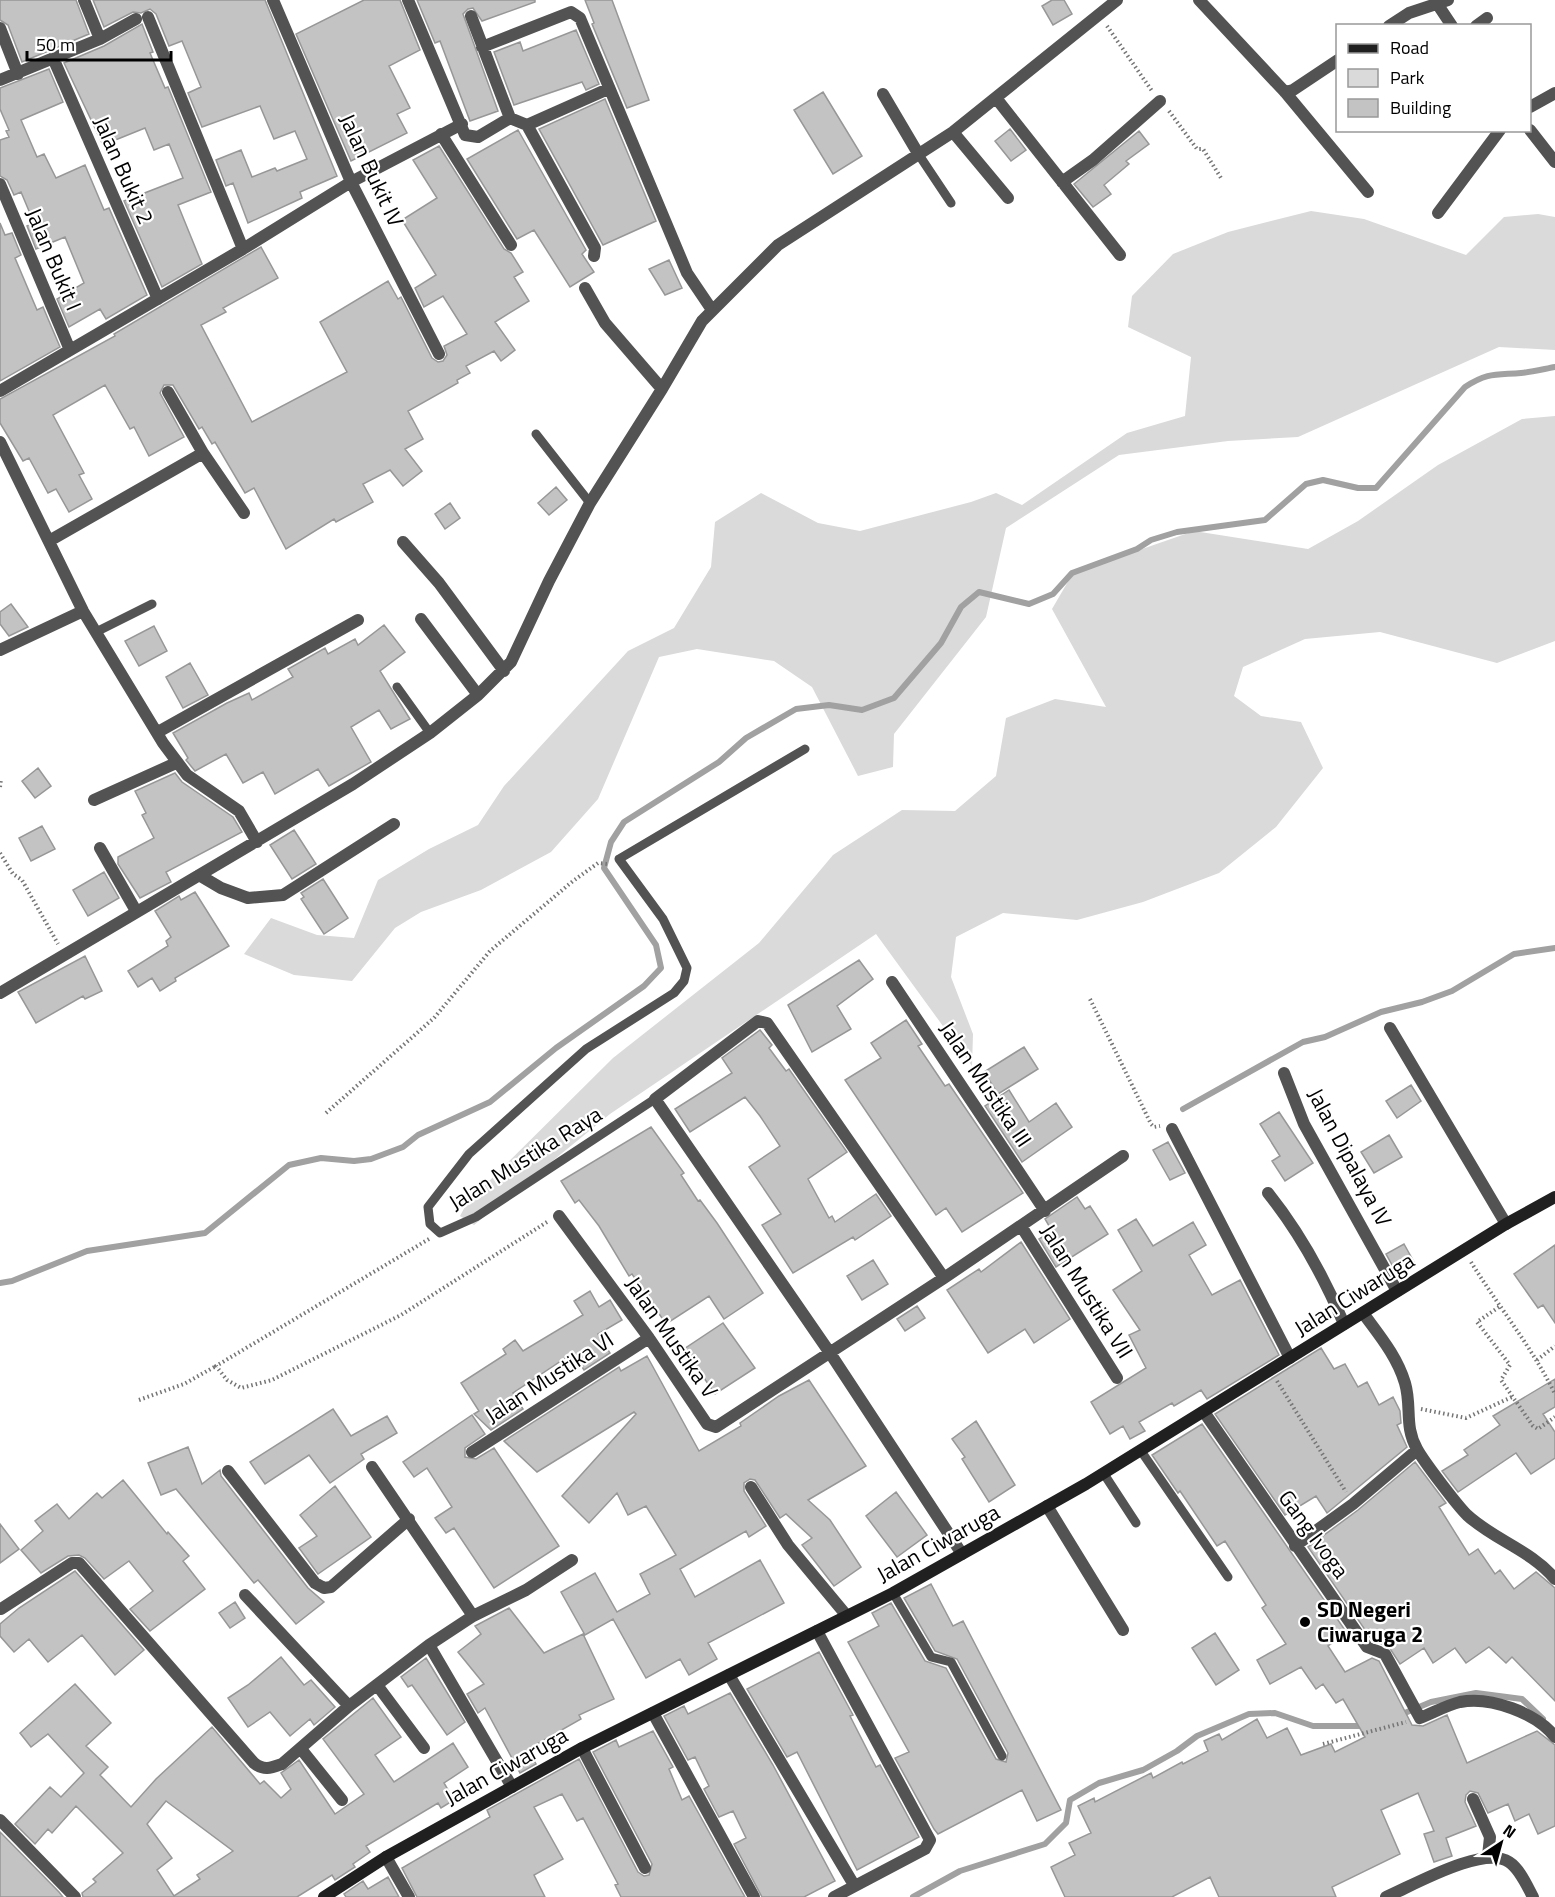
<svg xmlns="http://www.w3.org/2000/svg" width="1555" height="1897" font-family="'Titillium Web',sans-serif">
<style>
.green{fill:#dadada}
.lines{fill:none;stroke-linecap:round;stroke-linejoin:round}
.stream{stroke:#a1a1a1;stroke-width:6}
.building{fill:#c3c3c3;stroke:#979797;stroke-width:1.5;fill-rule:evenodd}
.path{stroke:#757575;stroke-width:4;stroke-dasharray:1.5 3;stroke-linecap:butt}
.lane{stroke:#535353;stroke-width:9}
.street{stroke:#535353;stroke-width:12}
.secondary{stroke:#202020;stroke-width:12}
.poi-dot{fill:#000;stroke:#fff;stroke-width:2}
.labels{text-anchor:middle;stroke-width:4.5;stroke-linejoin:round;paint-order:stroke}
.street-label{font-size:22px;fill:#000;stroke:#fff}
.poi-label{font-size:22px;font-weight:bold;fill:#000;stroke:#fff;text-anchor:start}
</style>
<rect width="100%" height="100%" fill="#fff"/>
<!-- green -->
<path class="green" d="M1311,211l53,8 102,36 38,-38 34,-3 17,3v133l-56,-3 -201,90 -70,4 -109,14 -113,73 -20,89 -92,117 -1,33 -35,9 -46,-89 -38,-26 -77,-12 -38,8 -61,142 -47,53 -70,38 -60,22 -26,16 -43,53 -58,-6 -50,-21 27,-36 46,17 37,3 24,-58 51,-31 49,-24 26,-39 124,-135 46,-23 37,-61 4,-45 46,-29 57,30 42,8 111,-29 25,-9 26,12 105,-72 58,-17 6,-59 -63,-30 4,-31 41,-42 55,-22z
M1555,416v225l-58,22 -117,-31 -75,7 -62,28 -9,29 27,20 40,6 22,46 -47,59 -57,46 -76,29 -66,18 -74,-7 -47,24 -5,40 22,57 -1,32 -96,-132 -266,180 -136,111 -14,-9 7,-13 146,-145 146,-115 74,-88 69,-45 53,1 41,-35 10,-58 49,-19 51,8 -54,-98 21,-36 121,-42 114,18 50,-28 80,-56 84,-46z"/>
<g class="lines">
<!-- stream -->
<path class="stream" d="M1183,1109l120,-67 22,-5 56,-25 41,-10 30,-11 62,-37 41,-6
M0,1283l12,-2 75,-30 118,-18 84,-68 32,-7 33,3 17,-2 32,-12 15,-12 72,-33 66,-54 88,-62 17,-18 -5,-23 -52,-77 7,-26 13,-20 95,-60 27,-24 50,-29 33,-4 33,5 32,-12 47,-55 20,-36 18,-15 50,12 24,-10 19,-21 65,-24 14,-9 26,-8 88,-12 41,-36 17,-4 35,8h18l89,-101c23,-15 31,-12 56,-14 11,-1 23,-4 34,-6
M1400,1715l31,-13 45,-9 46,6 21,20
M913,1897l47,-26 85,-27 21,-21 4,-23 29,-17 44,-13 34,-19 20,-15 52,-22 26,-1 38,13h52"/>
</g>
<!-- building -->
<path class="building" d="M0,0h76l13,34 -67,28 -14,-37 -8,-5z
M93,0h172l72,176 -37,16 2,6 -54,25 -15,-40 -7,3 -10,-26 25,-10 11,27 23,-9 2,3 30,-12 -12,-28 -21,8 -14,-33 -58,21 -14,-34 13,-6 -19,-46 -13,5 -13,-32 -6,-5 -9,4 -8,-1 -29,15z
M364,0h36l20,50 -31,16 21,42 -13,6 10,19 -56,28 -55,-127z
M417,0h118v2l-53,19 -9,-13 -5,1 -5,5 35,97 -28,10 -30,-80 -5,2z
M585,0h27l37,100 -22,8 -35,-84 2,-1z
M1052,0h12l8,14 -19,11 -11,-19z
M142,24l11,28 -3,1 15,35 3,-1 43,105 -33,13 24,59 -40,23 -38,-86 59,-23 -14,-34 -15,6 -9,-22 -42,17 -39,-82 40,-17z
M576,30l23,54 -13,6 -4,-8 -68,23 -20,-53 26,-10 3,9z
M49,69l14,33 -42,18 16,37 7,-3 12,24 29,-13 19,45 5,-2 38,87 -41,24 -6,-10 -31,18 -12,-28 27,-16 -19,-46 -29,12 -9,-23 7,-3 -13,-31 -7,3 -7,-15 -7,-4v-36l9,-3 -3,-6 3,-1 -9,-21v-21z
M823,92l39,64 -29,18 -39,-64z
M605,99l51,122 -53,24 -64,-116z
M1010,129l16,21 -15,11 -16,-20z
M518,130l68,120 -4,4 12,18 -24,15 -36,-57 -17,9 -50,-80z
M1139,131l10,13 -23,17 3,3 -25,21 7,9 -18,13 -19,-23z
M439,146l65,103 7,4 12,19 -9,5 15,24 -34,21 20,28 -14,11 -7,-10 -28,15 4,7 -13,7 1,3 -50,28 15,28 -18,10 17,22 -19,15 -13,-16 -27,14 10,18 -37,20 -2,-3 -48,30 -32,-61 -9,5 -30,-51 -3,2 -10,-17 -3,2 -26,-44h-9l-4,8 24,44 -35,19 -15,-29 -4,2 -25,-44 -52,30 31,58 -5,2 13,24 -23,13 -13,-23 -8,4 -19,-35 -6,3 -23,-38v-24l115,-63 -1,-2 147,-87 17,31 -55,30 3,4 -25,13 51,97 95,-50 -27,-50 68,-41 10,18 3,-2 31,61 6,4 5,-1 4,-6 -3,-9 23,-12 -24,-38 -19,11 -9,-19 21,-13 -34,-55 35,-22 -24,-38z
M0,223l5,12 7,-2 9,22 -6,3 22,52 6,-3 17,40 -60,34z
M669,260l13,28 -17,7 -16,-26z
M556,487l11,13 -18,15 -11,-12z
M450,503l10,15 -15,11 -10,-15z
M11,604l17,23 -19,9 -9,-12v-12z
M384,625l21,27 -25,19 30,48 -19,10 -12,-19 -28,17 20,35 -42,24 -11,-17 -43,25 -12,-22 -20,11 -17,-29 -31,17 -9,-11 2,-2 -15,-25 54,-30 22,-10 3,7 41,-23 -5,-8 37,-21 3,6 27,-15 3,6z
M154,626l13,25 -28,15 -14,-25z
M190,663l18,32 -25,13 -17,-31z
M38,768l13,18 -16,12 -13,-17z
M175,773l7,9 51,35 9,15 -76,40 5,10 -31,16 -22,-34v-7l36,-19 -12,-23 4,-2 -11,-22z
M42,826l13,23 -24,12 -12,-23z
M294,830l22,34 -24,15 -22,-34z
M104,872l15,26 -31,18 -15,-26z
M323,879l25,39 -24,16 -23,-35 3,-2 -3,-4z
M195,892l34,54 -54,32 1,3 -16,10 -8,-13 -14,9 -10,-16 40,-25 -2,-5 5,-4 -16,-26 24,-15 2,4z
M85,956l17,35 -17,8 -2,-3 -47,27 -18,-31z
M859,960l14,19 -36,27 14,23 -39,23 -24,-47z
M906,1020l16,24 -4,2 27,40 4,-2 74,109 -61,39 -16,-24 -10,7 -91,-135 36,-22 -10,-15z
M760,1030l12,15 -3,3 17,23 3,-2 58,83 -39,27 21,39 3,-2 3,6 41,-28 15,22 -36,24 -2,-3 -60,36 -31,-48 19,-11 -32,-47 31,-21 -20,-30 -15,-19 -55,35 -15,-23 57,-36 -10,-15z
M1024,1047l14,22 -40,25 -14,-22z
M1411,1085l10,16 -24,17 -11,-17z
M1009,1090l20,32 27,-19 16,24 -50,35 -37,-56z
M1279,1112l34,51 -28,18 -13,-20 8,-5 -20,-32z
M651,1127l33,46 -3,2 17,26 2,-1 17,23 46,70 -39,26 -15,-23 -43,28 -34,-50 -3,2 -30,-50 -20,-26 -4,3 -14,-22z
M1389,1135l13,22 -28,16 -13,-21z
M1168,1142l17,31 -15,7 -17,-30z
M1077,1197l8,12 5,-3 18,28 -52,33 -17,-28 13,-8 -7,-12z
M1136,1219l17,27 40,-24 13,23 -17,10 23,40 28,-15 39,75 -72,44 -6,-9 -27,16 -2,-3 -33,19 6,9 -15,8 -7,-13 -13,8 -19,-32 55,-34 -17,-33 11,-5 -27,-40 29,-19 -24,-41z
M1021,1242l49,77 -36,24 -9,-14 -37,24 -41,-63 32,-21 2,3z
M1404,1244l10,18 -18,10 -10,-18z
M1555,1245v78l-12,-18 -5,3 -24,-34z
M873,1260l15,24 -26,16 -15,-24z
M590,1291l9,16 11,-7 12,20 -24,14 12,19 -26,17 -11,-17 -60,40 10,16 -32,21 -17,-16 5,-3 -18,-28 45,-29 -3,-5 12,-9 8,11 60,-36 -9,-14z
M917,1306l8,12 -20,13 -8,-12z
M723,1323l32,45 -40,26 -31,-45z
M1321,1348l13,21 11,-5 13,23 9,-5 12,23 14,-8 7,14 1,12 -4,2 10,22 -80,66 -11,-17 -31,19 -70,-101z
M647,1356l52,95 42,-25 -1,-3 39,-27 30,-16 57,86 -58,34 22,20 31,47 -27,19 -32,-41 10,-7 -26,-24 -6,4 -25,-38 -5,-1 -6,4v8l22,35 -17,11 -3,-6 -66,38 15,28 65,-37 24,43 -76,40 9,16 -28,16 -9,-16 -34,19 -33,-59 -28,16 -24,-43 34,-19 22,39 33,-18 -10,-20 36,-19 -30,-49 -18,9 -11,-22 -28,30 -27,-27 74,-82 -2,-2 -97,60 -33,-31 115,-74 2,4z
M1555,1379v28l-12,7 12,18v26l-24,16 -15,-21 -58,39 -16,-21 26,-16 -4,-5 36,-25 -7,-9z
M333,1409l18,27 36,-20 10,17 -36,21 3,5 -34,24 -21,-28 -44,29 -15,-22z
M472,1415l13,19 -20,14v9l11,2 18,-11 65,98 -65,42 -40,-60 -8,5 -11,-15 17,-11 -25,-39 -13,9 -11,-15z
M976,1421l39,64 -26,17 -27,-43 3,-2 -13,-18z
M1202,1424l145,209 -19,13 17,26 27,-14 7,3 33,64 11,1 24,-11 20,48 70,-32 18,14v81l-17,8 -9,-20 -14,7 -7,-17 -20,9 -10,-20 -8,-2 -4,4 -1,7 11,24 -30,12 6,18 -18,6 -10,-28 10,-3 -16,-38 -37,17 19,44 -68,33 4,10h-117l-9,-20 -38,20h-107l-14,-30 24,-12 -6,-12 22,-10 -13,-27 16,-8 1,4 56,-29 2,5 29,-16 1,2 25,-13 -4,-10 15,-7 3,6 35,-21 10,19 20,-10 14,27 30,-11 4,8 30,-15 -22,-38 -7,4 -13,-19 -7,5 -15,-22 -31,17 -13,-24 29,-16 -24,-36 4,-3 -41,-64 -8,5 -37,-55 -2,2 -26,-38z
M188,1447l14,37 18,-14 1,6 87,112 16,14 -28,22 -38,-44 -4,3 -78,-94 -15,6 -13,-32z
M1415,1462l31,41 -7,4 30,48 9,-6 17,25 5,-4 14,19 22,-17 19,16v113l-43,-44 -6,6 -17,-16 -23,16 -11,-15 -22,15 -9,-15 -24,16 -11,-17 -17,-7 -64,-93 50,-37z
M123,1480l44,54 1,-2 21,24 -6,5 22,28 -55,42 -20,-22 23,-18 -24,-30 -25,18 -19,-21 -6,-3 -11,1 -27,17 -20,-23 22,-19 -8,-10 22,-17 12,15 28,-26 5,5z
M335,1486l36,51 -53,37 -19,-26 18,-12 -17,-21z
M896,1492l31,43 -30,22 -31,-41z
M0,1524l19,25 -19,14z
M75,1571l69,79 -29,25 -33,-40 -34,27 -19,-23 -15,13 -14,-16v-12l19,-16z
M931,1584l22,42 10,-5 98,189 -24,11 -15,-31 -84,44 -4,-5 -39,-71 14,-6 -61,-110 31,-16 -7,-13 19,-10 34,58 21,7 50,91 10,3 2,-9 -51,-94 -22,-8 -31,-53z
M235,1602l10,16 -15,10 -11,-15z
M509,1608l35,45 39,-19 31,65 -35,16 2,4 -53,30 8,15 -16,9 -35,-65 -7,5 -11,-19 17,-10 -26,-32 23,-18 -6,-8z
M1215,1633l24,37 -23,15 -24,-37z
M819,1652l34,63 -3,1 26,51 4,-2 39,72 -62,33 -60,-118 -10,5 -40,-68z
M281,1657l23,28 7,-5 24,27 -21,18 -4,-6 -20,17 -20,-24 -22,15 -20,-29 20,-13z
M426,1658l39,64 -18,13 -35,-50 -4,2 -7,-10z
M75,1684l36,39 -25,23 22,21 -8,8 31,32 25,-28 56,-52 48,57 4,-3 17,17 10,-9 -10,-16 18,-13 36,54 29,-20 -41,-55 50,-41 28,39 -26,18 19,27 59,-39 15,24 -24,16 10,17 -13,8 -3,-5 -72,43 4,6 -17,12 2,3 -20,13 -3,-5 -35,22h-214l-1,-4 14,-11 -3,-3 30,-26 -47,-47 -24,27 -4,-4 -13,15 -20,-20 35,-37 11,10 23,-24 -36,-39 -17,13 -11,-14zM166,1801l67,50 -36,24 3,4 -26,17 -17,-26 15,-12 -25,-34z
M730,1693l43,72 62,116 -31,16h-42l-28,-53 12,-6 -13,-27 -14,6 -15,-28 5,-3 -14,-29 -7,3 -24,-44 20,-10 4,8z
M653,1731l20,36 -4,2 13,31 7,-4 56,101h-124l-6,-12 3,-1 -35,-66 -6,3 -15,-27 -28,13 29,52 -29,16 11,22h-128l-15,-29 88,-51 -3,-7 92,-51 59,113 6,4 5,-1 3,-11 -59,-112 23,-12 3,7z
M0,1832l59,60 4,5h-63z
M388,1877l11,20h-53l-2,-3 19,-13 5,8z"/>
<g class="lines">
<!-- path -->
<path class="path" d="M1107,26l45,65
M1169,111l28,38h6l18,29
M0,787l1,-8
M0,853l13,21 9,6 36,64
M1090,999l61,125 3,3 6,-1
M326,1113l108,-95 56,-67 83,-70 25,-18 10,1
M429,1239l-213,127 11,14 14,8 31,-8 129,-65 146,-93
M1471,1262c27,44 61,85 84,132
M1499,1307l-22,15 33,43 -9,15 32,46 5,3 17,-12
M1537,1360l18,-14
M1277,1381l69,111
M139,1400l45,-16 32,-18
M1421,1409l45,9 46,-21
M1323,1744l83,-22"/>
<!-- lane -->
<path class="lane" d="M919,155l32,48
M536,434l54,69
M96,632l56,-28
M397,687l33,46
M655,1099l-179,118 -36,16 -10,-9 -2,-17 41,-53 117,-105 88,-56 10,-12 3,-13 -24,-49 -44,-60 186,-110
M1141,1451l87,126
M1104,1474l32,49
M893,1593l38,64 20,5 51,94"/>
<!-- street -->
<path class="street" d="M84,0l16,39
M273,0l78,182 88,172
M408,0l57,135 13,2 32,-19
M1199,0l86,92 83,100
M1438,5l14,21
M471,16l39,102 17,7 81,-36
M148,17l95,232
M1389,26l20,-13 39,-13
M1476,26l11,-8
M0,28l18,46
M482,47l89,-35 9,6 107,255 25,37
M53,58l105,241
M0,80l100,-41 36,-20
M1285,92l8,-2 45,-30
M883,94l36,61
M996,98l124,157
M1530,107l25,-14
M527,125l68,123 -1,8
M1530,130l25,32
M953,132l55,66
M441,134l70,111
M1062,182l31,-22 67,-59
M0,184l70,166
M1438,213l62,-83
M585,288l20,35 57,66
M0,391l243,-142 108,-67 111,-58
M168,392l35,61
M0,442l83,169 80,132 24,32 52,36 18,31
M49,541l154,-88 41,60
M403,542l36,41 65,88
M421,619l57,76
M0,650l83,-39
M158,732l200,-112
M94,800l82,-37
M100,848l36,63
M199,875l22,13 27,10 35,-3 111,-71
M892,982l153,229
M0,993l353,-209 77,-51 48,-38 33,-33 38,-81 41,-78 72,-114 40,-68 76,-76 175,-113 164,-132
M1390,1028l116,196
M1284,1073l20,51 93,167
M1172,1129l118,229
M1268,1193c32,40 56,84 76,131
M559,1216l90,122 58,86 9,3 228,-149 179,-122
M1021,1226l96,152
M944,1278l-177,-255 -9,-2 -103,78 175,254 132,201
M1363,1313c16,22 34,43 42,70 7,24 -1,43 12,66 7,13 40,56 50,66 27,25 64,35 88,64
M1204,1412l163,235 18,7 35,64c13,-5 27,-13 40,-16 30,-6 77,11 95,35
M472,1452l177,-114
M372,1467l101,149
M228,1471l87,112 9,5 7,-1 78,-68
M751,1487l37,58 59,71
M1047,1506l76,124
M1295,1546l58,-42 64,-54
M245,1595l104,111
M1,1609l71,-46h7l175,200c10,8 17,5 28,1l67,-58 80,-61 44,-29 53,-26 46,-30
M817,1631l113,209 -5,9 -91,48
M429,1645l83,142
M729,1675l125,210
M377,1685l47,63
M653,1713l101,184
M582,1748l63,120
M301,1749l41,51
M1473,1799l17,38 -2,19
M0,1820l75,77
M386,1857l23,40
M1386,1897c28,-12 97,-52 123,-35 11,7 18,24 24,35"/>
<!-- secondary -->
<path class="secondary" d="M324,1897l62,-40 196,-109 311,-155 193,-109 420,-260 49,-27"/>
</g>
<!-- markers -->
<circle class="poi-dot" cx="1305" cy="1622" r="6"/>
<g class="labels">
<!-- street labels -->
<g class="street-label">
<text transform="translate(124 170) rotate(66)" y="8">Jalan Bukit 2</text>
<text transform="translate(372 170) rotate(65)" y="8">Jalan Bukit IV</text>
<text transform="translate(54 259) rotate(67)" y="8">Jalan Bukit I</text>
<text transform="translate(986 1084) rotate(56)" y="8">Jalan Mustika III</text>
<text transform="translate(1350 1157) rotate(62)" y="8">Jalan Dipalaya IV</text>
<text transform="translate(525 1158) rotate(-32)" y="8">Jalan Mustika Raya</text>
<text transform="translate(1087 1291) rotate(58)" y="8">Jalan Mustika VII</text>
<text transform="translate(1354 1294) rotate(-32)" y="8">Jalan Ciwaruga</text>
<text transform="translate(672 1337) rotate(55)" y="8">Jalan Mustika V</text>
<text transform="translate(549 1377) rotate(-33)" y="8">Jalan Mustika VI</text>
<text transform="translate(1314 1534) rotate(54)" y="8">Gang Ivoga</text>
<text transform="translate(938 1543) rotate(-29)" y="8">Jalan Ciwaruga</text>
<text transform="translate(506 1766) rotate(-29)" y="8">Jalan Ciwaruga</text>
</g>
<!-- poi labels -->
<g class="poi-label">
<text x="1317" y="1617">SD Negeri<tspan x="1317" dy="25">Ciwaruga 2</tspan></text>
</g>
</g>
<!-- legend -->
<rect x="1336" y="24" width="195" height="108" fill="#ffffff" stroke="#999999" stroke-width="1.5"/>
<rect x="1348" y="44" width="30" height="9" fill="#202020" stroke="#999999" stroke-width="1.5"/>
<text x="1390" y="54" font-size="18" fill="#000000">Road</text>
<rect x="1348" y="69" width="30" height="18" fill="#dadada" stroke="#999999" stroke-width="1.5"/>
<text x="1390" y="84" font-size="18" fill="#000000">Park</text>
<rect x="1348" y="99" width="30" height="18" fill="#c3c3c3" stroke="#999999" stroke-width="1.5"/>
<text x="1390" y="114" font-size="18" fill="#000000">Building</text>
<!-- north arrow -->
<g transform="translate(1501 1843) rotate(36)" stroke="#ffffff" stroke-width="4.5" paint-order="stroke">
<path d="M0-4.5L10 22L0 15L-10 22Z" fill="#000000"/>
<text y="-9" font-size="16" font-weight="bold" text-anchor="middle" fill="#000000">N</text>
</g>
<!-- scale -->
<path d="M27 51v9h144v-9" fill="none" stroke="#000000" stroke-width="3"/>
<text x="36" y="51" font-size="18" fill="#000000" stroke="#ffffff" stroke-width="4.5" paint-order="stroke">50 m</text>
</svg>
